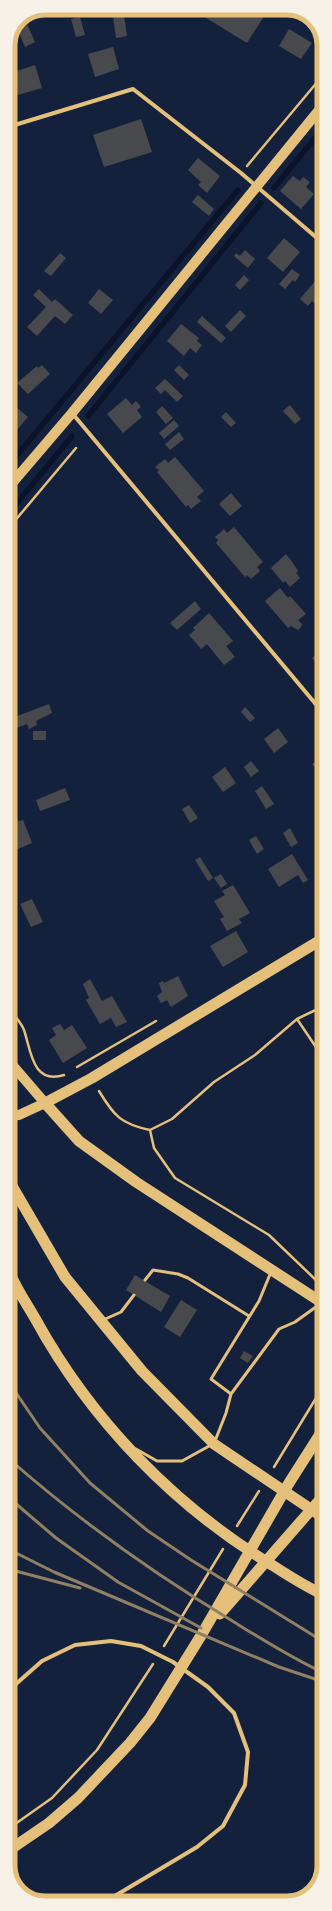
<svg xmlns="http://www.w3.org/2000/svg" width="332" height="1911" font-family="'Alegreya Sans',sans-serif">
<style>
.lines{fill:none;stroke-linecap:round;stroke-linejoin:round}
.stream{stroke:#0b132b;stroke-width:5.5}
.building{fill:#48494c}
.path{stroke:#e5c07b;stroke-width:2.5}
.service{stroke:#e5c07b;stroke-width:3}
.minor{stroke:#e5c07b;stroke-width:4}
.primary{stroke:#e5c07b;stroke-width:10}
.trunk{stroke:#e5c07b;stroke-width:11}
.rail{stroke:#918062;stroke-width:3}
.rim{fill:none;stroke:#e5c07b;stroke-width:5}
</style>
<rect width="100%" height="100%" fill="#14213d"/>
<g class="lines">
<!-- stream -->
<path class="stream" d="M274,188l50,-61
M88,416l173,-213
M8,466l230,-276
M8,514l64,-78"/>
</g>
<!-- building -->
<path class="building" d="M112,8h11l4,28 -11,2z
M190,8h69l7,5 -19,30z
M24,17l11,25 -10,5 -9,-21 3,-7z
M80,17l5,18 -9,2 -5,-18z
M289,29l23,14 -11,16 -22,-13z
M113,47l6,22 -24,8 -7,-23z
M35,65l7,23 -24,7 -7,-22z
M141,119l11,33 -48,15 -11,-32z
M198,158l22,18 -13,17 -9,-8 3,-3 -13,-12z
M293,176l7,5 3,-4 7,5 -4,5 8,7 -13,15 -21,-18z
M198,195l16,14 -5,7 -17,-14z
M284,238l16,14 -17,20 -16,-14z
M245,250l10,9 -7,9 -14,-12 2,-3 4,3z
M60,253l6,5 -15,18 -7,-5z
M292,269l8,6 -5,7 -2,-2 -8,9 -6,-5z
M244,275l5,5 -9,10 -5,-5z
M320,275l4,4 -1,31 -11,-9 -4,5 -8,-7z
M39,289l13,13 3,-3 18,16 -8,9 -10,-8 -18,20 -10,-9 19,-20 -13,-12z
M99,289l14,11 -12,14 -13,-11z
M240,310l6,6 -15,16 -6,-6z
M202,316l24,22 -5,5 -24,-21z
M181,324l18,14 -2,3 5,4 -6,8 -6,-5 -6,8 -17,-15z
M42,365l8,9 -22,20 -11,-11 20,-17 1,2z
M179,365l10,10 -5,5 -10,-10z
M165,379l18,17 -6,6 -12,-12 -4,4 -6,-6z
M126,398l6,7 4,-4 5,6 -4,3 5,7 -19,16 -16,-19z
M8,400l20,17 -18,21 -2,-2z
M290,405l11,14 -6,5 -12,-13z
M162,406l11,12 -7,6 -10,-12z
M226,412l10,11 -5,4 -10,-10z
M174,420l5,6 -15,13 -5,-6z
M179,432l5,7 -14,11 -5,-6z
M175,457l29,34 -7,6 4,4 -10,8 -3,-4 -2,2 -29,-35 2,-2 -4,-3 10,-8 3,4z
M231,493l11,13 -12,10 -11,-12z
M234,527l29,35 -6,5 3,4 -9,8 -4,-4 -2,2 -29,-34 2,-3 -3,-3 9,-8 3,4z
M286,554l7,9 5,8 -2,2 4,5 -10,9 -5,-6 -2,2 -12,-15z
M324,580v12l-2,1 -6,-7z
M280,588l8,10 2,-2 16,18 -8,6 4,4 -1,3 -3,3 -7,-4 -3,2 -23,-27z
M195,601l6,8 -24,21 -7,-7z
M324,606v14l-8,-8z
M209,613l24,28 -7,5 9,11 -11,8 -17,-21 -6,5 -12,-14 6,-5 -2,-2z
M324,648v24l-12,-14z
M49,704l3,9 -16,8 1,4 -8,4 -2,-5 -11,4 -4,-10z
M245,707l10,11 -5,4 -9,-10z
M278,728l10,14 -14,11 -10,-14z
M33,731h13v9h-13z
M8,738l3,8 5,-2 1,5 -5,1 4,12 -8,3z
M324,754v21l-2,1 -10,-12z
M251,761l8,10 -8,6 -7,-10z
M225,767l11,16 -13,9 -11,-15z
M262,786l12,18 -8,5 -11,-18z
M65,788l5,12 -30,11 -4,-11z
M189,805l9,13 -8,5 -8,-14z
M17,818l1,3 5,-1 9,23 -19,8 -5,-13v-16z
M290,828l8,15 -7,4 -8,-14z
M256,836l8,13 -7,5 -8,-14z
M292,854l16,26 -5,3 -5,-8 -19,12 -11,-18z
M200,857l13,21 -5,3 -13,-21z
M322,866l2,3v17l-8,-17z
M221,874l6,10 -6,4 -7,-10z
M233,885l17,28 -11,6 3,4 -15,8 -7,-12 4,-2 -10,-16 11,-6 -3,-4z
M32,899l11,23 -12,5 -11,-23z
M236,931l12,21 -25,15 -13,-21z
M178,976l10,20 -17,11 -4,-7 -6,3 -4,-7 5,-4 -3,-9 4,-2 1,2z
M90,979l12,22 10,-5 15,26 -11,5 -5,-9 -11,6 -14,-24 3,-2 -6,-14z
M60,1024l4,6 8,-5 15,23 -24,15 -14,-23 7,-5 -4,-7z
M135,1275l35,21 -9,16 -35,-22z
M181,1300l16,10 -17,27 -16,-10z
M244,1351l9,5 -5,7 -8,-5z"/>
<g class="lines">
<!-- path -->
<path class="path" d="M247,166l77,-92
M8,529l68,-81
M318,924l6,-4
M8,1007c5,7 13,15 16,23 7,20 8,55 40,45
M297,1019l27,40
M77,1067l79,-46
M99,1091c15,25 22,33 51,39l22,-11 42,-37 41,-27 42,-36 27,-13
M150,1130l4,18 21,30 94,57 49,47
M274,1467l50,-82
M237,1526l22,-35
M164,1646l59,-97
M8,1829l44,-31 45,-48 56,-86"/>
<!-- service -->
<path class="service" d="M145,1280l8,-10 25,4 10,4 61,38
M103,1320l18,-8 13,-17
M231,1394l48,-65 16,-7 25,-18
M215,1441l11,-28 5,-19 -20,-15 48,-78 12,-29
M136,1449l21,12h25l29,-16"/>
<!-- minor -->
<path class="minor" d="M8,127l125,-38 108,84 83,71
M72,413l252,301
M8,1691l34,-30 33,-16 36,-4 30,5 32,16 35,25 26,26 14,39 -3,33 -22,41 -26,21 -94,56"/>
<!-- primary -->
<path class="primary" d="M8,488l64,-75 252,-309
M8,1060l37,43 -26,12 -11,1"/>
<!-- trunk -->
<path class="trunk" d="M324,938l-232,140 -47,25 34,38 57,41 188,122
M8,1179l57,98 77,94 72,73 110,74
M8,1269c7,18 19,35 28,51 55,100 138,186 236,245 17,11 34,22 52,30
M220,1614l104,-119
M8,1851l41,-28 29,-25 52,-55 20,-25 52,-84 87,-151 35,-55"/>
<!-- rail -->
<path class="rail" d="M8,1381l32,47 50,55 58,48 43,29 133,82
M8,1458c68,60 148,117 226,164 29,18 59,37 90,51
M8,1497l48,41 62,44 83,46
M8,1549l46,23 225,95 45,15
M8,1569l72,19"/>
</g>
<!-- crop -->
<path d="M0 0H332V1911H0ZM45 15H287A30 30 0 0 1 317 45V1866A30 30 0 0 1 287 1896H45A30 30 0 0 1 15 1866V45A30 30 0 0 1 45 15Z" fill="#f6f1e7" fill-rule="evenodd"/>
<path class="rim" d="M45 15H287A30 30 0 0 1 317 45V1866A30 30 0 0 1 287 1896H45A30 30 0 0 1 15 1866V45A30 30 0 0 1 45 15Z"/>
</svg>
